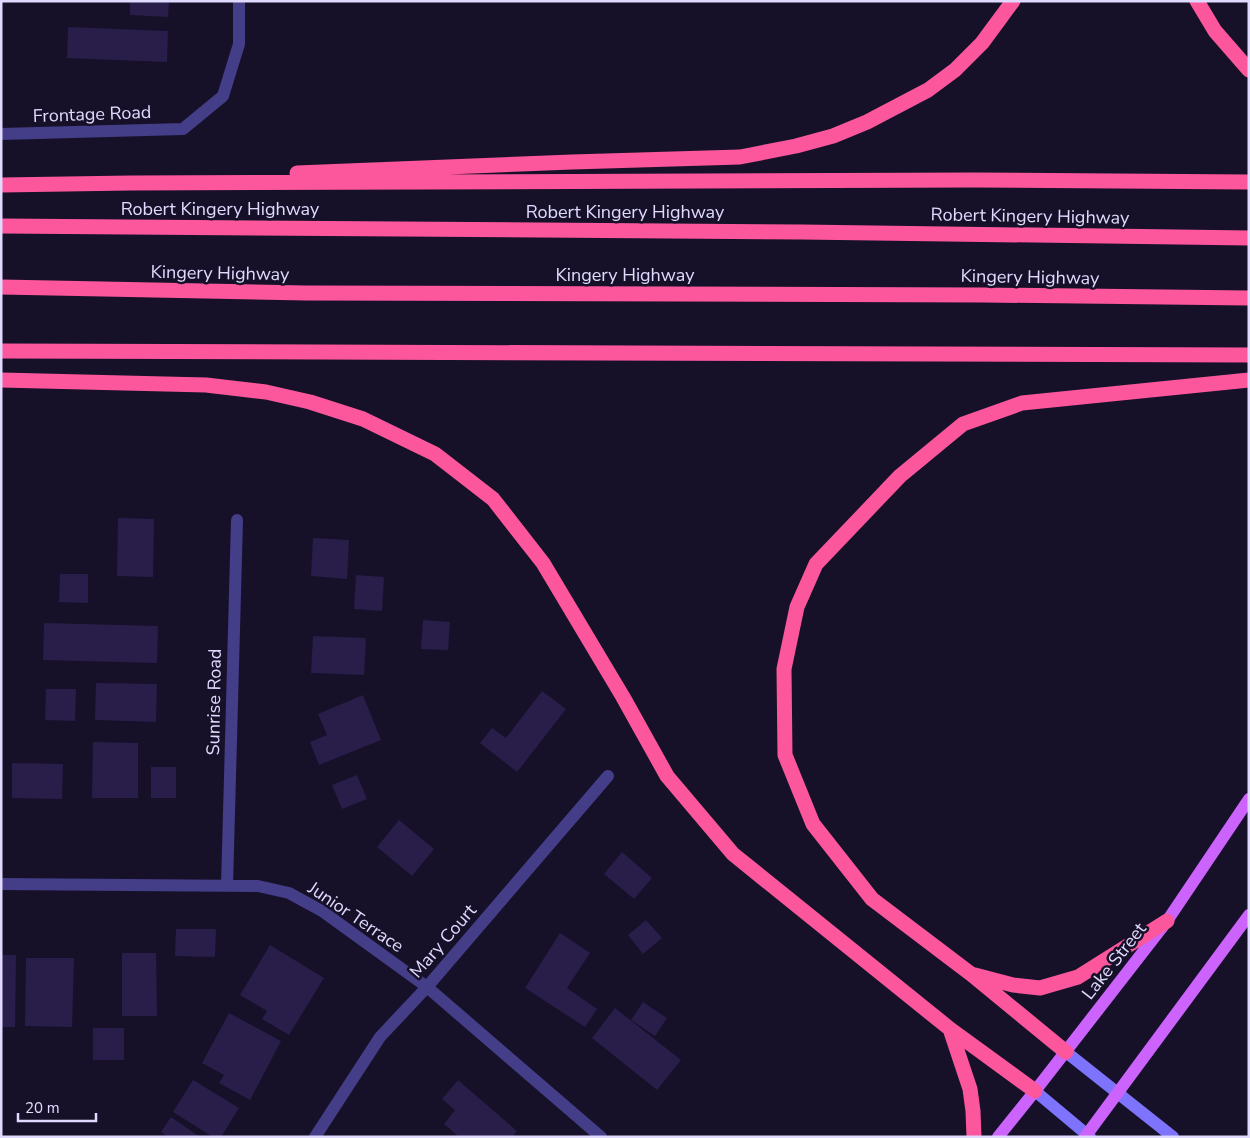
<svg xmlns="http://www.w3.org/2000/svg" width="1250" height="1138" font-family="'Nunito Sans',sans-serif">
<style>
.building{fill:#291d4a}
.lines{fill:none;stroke-linecap:round;stroke-linejoin:round}
.street{stroke:#443d87;stroke-width:12}
.secondary{stroke:#7d73fd;stroke-width:12}
.primary{stroke:#cb63fc;stroke-width:12}
.highway{stroke:#fc579d;stroke-width:15}
.labels{text-anchor:middle;stroke-width:5;stroke-linejoin:round;paint-order:stroke}
.street-label{font-size:18px;fill:#e0dafe;stroke:#161129}
</style>
<rect width="100%" height="100%" fill="#161129"/>
<!-- building -->
<path class="building" d="M130,1h39l-1,16 -38,-2z
M68,27l100,4 -1,31 -100,-4z
M118,518l36,1 -1,58 -36,-1z
M313,538l36,2 -2,39 -36,-3z
M60,574h28v29l-29,-1z
M356,575l28,2 -2,34 -28,-2z
M423,620l27,2 -2,28 -27,-1z
M44,623l114,3 -1,37 -114,-3z
M313,636l53,2 -2,37 -53,-2z
M96,683l61,1 -1,38 -61,-2z
M46,689h30l-1,32 -30,-1z
M542,691l24,18 -49,63 -37,-29 12,-15 14,10z
M363,695l18,45 -62,25 -9,-23 17,-7 -9,-21z
M93,742l45,1v55h-46z
M12,763l51,1 -1,35 -50,-1z
M151,767h25v31h-25z
M357,775l10,24 -25,10 -10,-24z
M399,820l35,29 -22,27 -35,-29z
M622,852l30,26 -18,21 -30,-25z
M646,920l16,18 -19,16 -15,-19z
M176,929h40l-1,28 -40,-1z
M560,933l30,20 -23,35 30,21 -12,18 -60,-39z
M270,945l54,33 -35,57 -27,-16 5,-8 -27,-16z
M122,953h34l1,63h-35z
M1,955h15l-1,72h-14z
M26,958h48l-2,69 -47,-1z
M643,1002l24,16 -12,18 -24,-16z
M615,1008l66,52 -24,30 -65,-52z
M229,1013l52,28 -31,59 -31,-17 5,-8 -22,-12z
M93,1028h31v32h-31z
M193,1080l46,28 -18,29h-8l-40,-25z
M458,1080l59,51 -5,6h-53l-15,-13 11,-14 -13,-11z
M171,1117l29,20h-32l-7,-5z"/>
<g class="lines">
<!-- street -->
<path class="street" d="M1,134l182,-5 40,-33 16,-52v-43
M1,884l257,2 31,7 33,18 105,76 174,150
M227,886l10,-366
M315,1137l65,-100 47,-50 181,-211"/>
<!-- secondary -->
<path class="secondary" d="M1066,1052l107,85
M1035,1091l55,46"/>
<!-- primary -->
<path class="primary" d="M998,1137l37,-46 132,-170 82,-122
M1085,1137l164,-222"/>
<!-- highway -->
<path class="highway" d="M1197,1l18,30 34,39
M297,173l275,-11 168,-5 56,-11 37,-10 34,-14 61,-32 27,-20 27,-27 31,-42
M1,185l130,-2 843,-3 275,2
M1,226l801,6 447,6
M1,287l305,6 678,2 265,3
M1,351l1248,4
M1,380l205,5 60,7 44,10 53,17 72,35 58,45 50,64 80,134 44,79 66,78 217,175 85,62
M975,975l38,10 27,3 38,-11 89,-56
M950,1029l20,60 3,22 1,26
M1066,1052l-95,-78 -99,-75 -59,-75 -28,-69 -1,-86 13,-62 19,-43 84,-88 63,-52 59,-21 227,-23"/>
</g>
<g class="labels">
<!-- street labels -->
<g class="street-label">
<text transform="translate(92 114) rotate(-2)" y="6">Frontage Road</text>
<text x="220" y="215">Robert Kingery Highway</text>
<text x="625" y="218">Robert Kingery Highway</text>
<text transform="translate(1030 216) rotate(1)" y="6">Robert Kingery Highway</text>
<text transform="translate(220 273) rotate(1)" y="6">Kingery Highway</text>
<text x="625" y="281">Kingery Highway</text>
<text transform="translate(1030 277) rotate(1)" y="6">Kingery Highway</text>
<text transform="translate(214 702) rotate(-89)" y="6">Sunrise Road</text>
<text transform="translate(356 917) rotate(34)" y="6">Junior Terrace</text>
<text transform="translate(443 941) rotate(-49)" y="6">Mary Court</text>
<text transform="translate(1114 961) rotate(-52)" y="6">Lake Street</text>
</g>
</g>
<!-- border -->
<rect width="1250" height="1138" fill="none" stroke="#e0dafe" stroke-width="5"/>
<!-- scale -->
<path d="M18 1113v8h78v-8" fill="none" stroke="#e0dafe" stroke-width="2.5"/>
<text x="25" y="1113" font-size="15" fill="#e0dafe" stroke="#161129" stroke-width="4" paint-order="stroke">20 m</text>
</svg>
